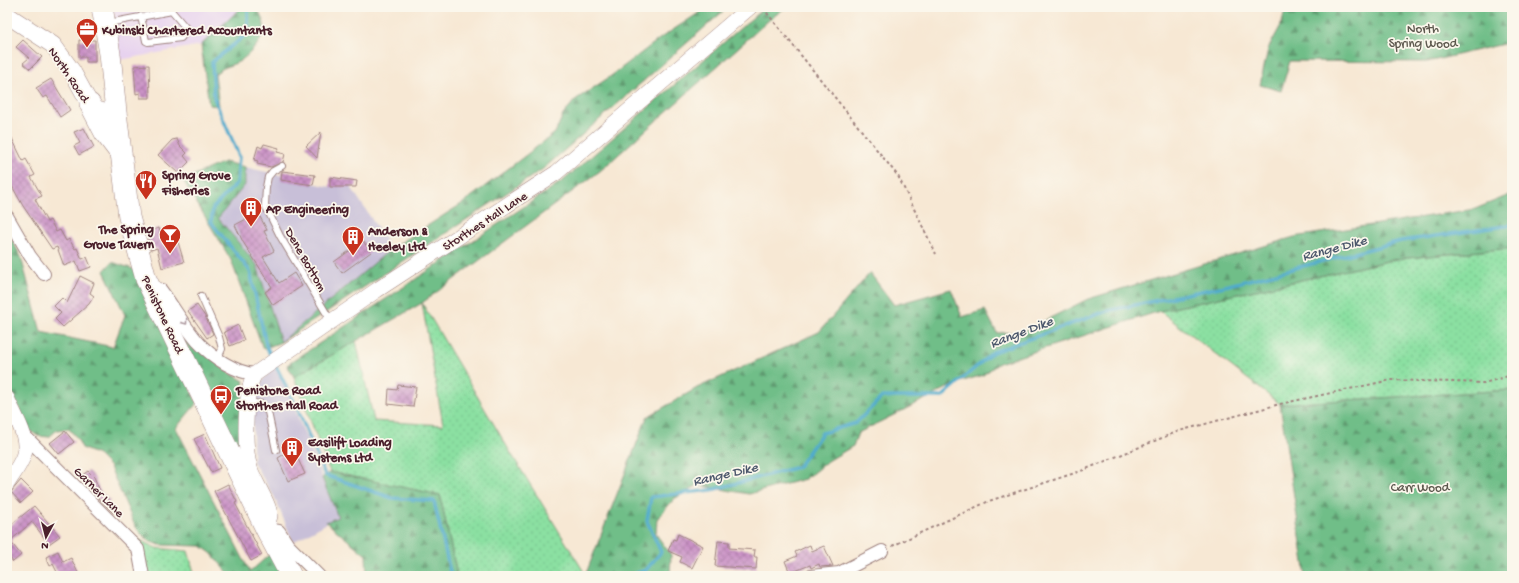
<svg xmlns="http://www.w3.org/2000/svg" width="1519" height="583" font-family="'Gochi Hand',sans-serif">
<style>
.built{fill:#e7d2ef}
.industrial{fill:#c8bfd8}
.grass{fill:url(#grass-dots);stroke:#6a8066}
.forest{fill:url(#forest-firs);stroke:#5d6e5a}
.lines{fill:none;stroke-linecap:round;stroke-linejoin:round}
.stream{stroke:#4fabcd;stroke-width:3.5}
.building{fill:url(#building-cross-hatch)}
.service-casing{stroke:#a08480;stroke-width:8}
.minor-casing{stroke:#a08480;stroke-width:14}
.tertiary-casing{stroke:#a08480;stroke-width:16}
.secondary-casing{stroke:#a08480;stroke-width:18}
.trunk-casing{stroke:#a08480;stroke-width:22}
.path{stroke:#a08480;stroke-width:2;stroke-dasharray:3 3;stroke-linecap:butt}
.service{stroke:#fff;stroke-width:6}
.minor{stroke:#fff;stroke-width:12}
.tertiary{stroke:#fff;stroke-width:15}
.secondary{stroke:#fff;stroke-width:17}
.trunk{stroke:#fff;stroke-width:21}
.oneway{stroke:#ae9aa0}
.labels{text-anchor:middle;stroke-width:3.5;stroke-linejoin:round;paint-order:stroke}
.park-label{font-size:13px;fill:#5e594f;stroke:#fbf7ec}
.poi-label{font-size:13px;font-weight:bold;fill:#4a1f2b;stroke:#fbf7ec;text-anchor:start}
.street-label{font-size:13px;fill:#4a1f2b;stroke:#fbf7ec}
.water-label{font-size:14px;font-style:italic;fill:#4c576c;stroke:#fbf7ec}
</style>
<defs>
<pattern id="grass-dots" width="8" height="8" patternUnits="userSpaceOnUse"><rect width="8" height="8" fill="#8be0a2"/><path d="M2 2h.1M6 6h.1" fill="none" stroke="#79c08c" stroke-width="1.8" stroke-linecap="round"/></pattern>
<pattern id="forest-firs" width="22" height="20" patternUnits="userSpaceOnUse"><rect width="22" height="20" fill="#70be88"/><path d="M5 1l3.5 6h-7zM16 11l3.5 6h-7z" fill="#5e9a6f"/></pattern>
<pattern id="building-cross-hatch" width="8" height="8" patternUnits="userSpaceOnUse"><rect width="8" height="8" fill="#ca92c6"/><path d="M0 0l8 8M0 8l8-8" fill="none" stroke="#a677a1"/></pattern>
</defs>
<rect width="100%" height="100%" fill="#fbf7ec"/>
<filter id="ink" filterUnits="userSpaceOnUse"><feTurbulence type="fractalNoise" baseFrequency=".025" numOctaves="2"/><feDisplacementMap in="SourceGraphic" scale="8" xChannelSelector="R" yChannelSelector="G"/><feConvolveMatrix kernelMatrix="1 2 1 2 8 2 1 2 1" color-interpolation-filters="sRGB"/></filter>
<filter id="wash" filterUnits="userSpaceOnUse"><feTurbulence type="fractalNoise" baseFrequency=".012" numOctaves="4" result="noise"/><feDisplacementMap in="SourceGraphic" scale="16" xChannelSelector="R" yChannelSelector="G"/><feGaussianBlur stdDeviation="0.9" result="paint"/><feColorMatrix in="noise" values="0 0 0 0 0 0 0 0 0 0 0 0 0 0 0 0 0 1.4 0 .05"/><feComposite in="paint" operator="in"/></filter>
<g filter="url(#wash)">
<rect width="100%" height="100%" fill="#f7e8d4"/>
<!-- built -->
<path class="built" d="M113,7h129l-41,38 -81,15z"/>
<!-- industrial -->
<path class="industrial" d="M245,167l85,20h21l40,62 -110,93 -24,-77 -39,-47 26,-33z
M276,363l62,154 -45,25 -19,-46 -21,-34v-69z"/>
<!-- grass -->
<path class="grass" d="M1512,248v142l-232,14 -120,-93 237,-52z
M422,303l90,152 72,117v4h-125l-2,-1 -17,-80 -110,-23 -36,-95 62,-36 18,80 69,4z
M133,537l23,11 32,3 7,25h-47z"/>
<!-- forest -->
<path class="forest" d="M242,7h14c4,6 8,13 8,20 1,12 -15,28 -24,34 -9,5 -18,6 -25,13l4,32 -10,-1 -8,-60z
M708,7h20l-185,162 -262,173 -18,7 -32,-89 -48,-80 41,-18 21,5v18l-27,33 39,47 24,77 110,-93 72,-46 92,-70 8,-18 12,-15 36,-24 51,-39z
M765,7h21l-17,13 -169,151 -178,132 -128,74 -7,-12 277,-185z
M1286,7h226v35l-85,20 -137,-1 -9,30 -21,-6 8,-36 13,-24z
M1512,194v54l-115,11 -237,52 -161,52 -16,12 -26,8 -99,50 -5,13 -25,15 -23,18 -56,15 -51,-9 -24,14 -17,20 -1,15 15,21 -1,21h-85l62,-159 50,-29 122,-56 51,-59 24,32 57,-16 11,28 23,-7 12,23 25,-1 66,-33 206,-62 181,-28z
M7,230l14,27 20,75 72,15 12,-32 -21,-44 8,-9 24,8 61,133 -21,25 74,144 21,-19 11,23h-51l-20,-23 -10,-7 -41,-1 -9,-3 -9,-7 -7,-9 -25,-59 -12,-12 -16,-7 -5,-10 -8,-9 -12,1 -8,7 -11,-1 -9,-6 -22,-48z
M172,316l51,53 21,12 -2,7 -1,69z
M1512,390v186h-206l-26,-172z
M330,472l110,23 17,80 2,1h-92l-1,-21 -40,-33 12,-5 -16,-39z"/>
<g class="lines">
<!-- stream -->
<path class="stream" d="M248,7v26l-36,29 2,36 25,58 -2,27 -24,25 -2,14 39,49 16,74 6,14
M275,364l23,46 27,65 67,23 42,3 17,75
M628,576l18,-6 15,-18 -14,-31 4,-24 60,-7 87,-23 24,-34 34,-10 26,-26h60l51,-45 114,-41 122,-26 172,-44 111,-16"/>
</g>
<g id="blocks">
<!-- building -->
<path class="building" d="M23,40l19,17 -12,12 -7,-6 6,-5 -13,-11z
M79,40h16v22h-9v-5h-7z
M149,65l1,33h-10v-5l-4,1 -2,-28z
M51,79l19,31 -10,7 -13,-21 -4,2 -7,-10z
M7,128l16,33 3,-2 9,16 -4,2 11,19 -7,3 12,23 3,-2 6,12 4,-2 6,11 3,-2 6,10 2,-1 5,11 5,-2 4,10 -11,4 -4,-10 -12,5 -7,-19 -5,2 -29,-43 -16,-29z
M84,128l10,19 -15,8 -5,-9 6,-3 -6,-11z
M321,132l-4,26 -11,-12z
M177,139l3,7 7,7 -3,3 5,6 -11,11 -20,-18 14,-15z
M264,144l15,4 -2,4 8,2 -2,8 -12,5 -14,-3 1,-3 -4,-1 4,-14 4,2z
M282,171l33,4 -2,10 -32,-5z
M330,177l27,4 -1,6h-26z
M258,213l9,17 -3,1 10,20 -11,6 16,26 15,-10 8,13 -29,19 -8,-13 7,-5 -29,-45 -8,-17z
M159,228l5,18h-1l15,-4 6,20 -22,6 -5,-20 -6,2 -5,-18z
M363,241l8,11 -29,21 -8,-11z
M80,276l14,7 -4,10 4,3 -5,8 -26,23 -8,-8 6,-6 -7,-7 8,-8 5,5z
M197,305l9,13 7,16 -6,4 -19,-27z
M238,325l6,15 -14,6 -6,-14z
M398,385l18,2 -3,20 -25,-3 1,-15 8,1z
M65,431l9,11 -15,12 -9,-11z
M205,434l15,34 -9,4 -17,-33z
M290,442l15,32 -17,7 -10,-23 8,-5 -4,-7z
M88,471l6,6 6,14 10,10 -2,2 9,8 -4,2 -25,-25 -7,-12z
M21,480l12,12 -12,11 -10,-11z
M228,484l9,18 -2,1 27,52 -11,6 -37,-70z
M34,506l26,30 -11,8 -17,-22 -22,19 11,14 -8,7 -6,-8v-26z
M678,534l25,12 -11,22 -12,-6 2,-5 -14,-6 5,-12 3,1z
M718,541l11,1v6l26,2 -1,7h3l-1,12 -41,-3z
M810,545l2,6 12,-5 9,20 -13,1 -1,-3 -8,4 -1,-3 -20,8 -5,-12 12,-5 -2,-4z
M58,551l5,11 8,-4 7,15 -7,3h-12l-6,-12 -3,2 -4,-9z"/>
</g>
</g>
<g filter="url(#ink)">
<use href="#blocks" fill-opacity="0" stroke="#a08480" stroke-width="1"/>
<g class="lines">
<!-- service casing -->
<g class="service-casing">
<path id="service" d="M141,16l5,25 2,1 33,-4 4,-5 1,-5 -18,-21
M108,23l64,-12
M282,166l-9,5 -5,6 -2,10 -1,18 15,31 51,85
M201,296l18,41 3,12 -4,9
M248,402l13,2 7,8 8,38"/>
</g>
<!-- minor casing -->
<g class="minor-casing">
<path id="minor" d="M7,216l23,40 14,18
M154,287l7,3c12,16 25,39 38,53 13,14 37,30 56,31
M23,434l115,115 5,27
M266,529l13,2 9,14 31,31
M811,576l28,-3 43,-22"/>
</g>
<!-- tertiary casing -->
<g class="tertiary-casing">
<path id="tertiary" d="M7,398c7,18 24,40 16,59 -4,10 -11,19 -16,27
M268,524c0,-2 2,-6 2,-9 0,-10 -17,-36 -20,-47 -6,-20 -6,-77 5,-94l122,-84 179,-117 194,-166"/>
</g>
<!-- secondary casing -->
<g class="secondary-casing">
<path id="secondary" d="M7,15l46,30 19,26 18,33 7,6 4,1"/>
</g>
<!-- trunk casing -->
<g class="trunk-casing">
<path id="trunk" d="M102,7l8,47 6,58 13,105 17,62 120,250 25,47
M90,104l15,29 16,21"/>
</g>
<!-- path -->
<path class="path" d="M763,8l135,168 38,78
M892,546l97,-45 92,-30 98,-40 101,-27 111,-24 93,3 28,-8"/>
<!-- service -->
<use href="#service" class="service"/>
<!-- minor -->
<use href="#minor" class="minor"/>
<!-- tertiary -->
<use href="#tertiary" class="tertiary"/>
<!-- secondary -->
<use href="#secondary" class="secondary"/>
<!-- trunk -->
<use href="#trunk" class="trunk"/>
</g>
<!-- one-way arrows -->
<defs><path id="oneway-chevron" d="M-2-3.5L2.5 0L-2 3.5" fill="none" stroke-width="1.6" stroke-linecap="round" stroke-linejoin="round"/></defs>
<use class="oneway" href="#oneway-chevron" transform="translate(185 322) rotate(54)"/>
</g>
<!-- icons -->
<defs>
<g id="office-pin" transform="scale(1.15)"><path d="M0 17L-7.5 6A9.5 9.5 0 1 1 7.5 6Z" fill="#c8321e" stroke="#fbf7ec"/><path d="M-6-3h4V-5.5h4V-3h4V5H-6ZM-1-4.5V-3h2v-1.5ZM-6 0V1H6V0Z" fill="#fff"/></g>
<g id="restaurant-pin" transform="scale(1.15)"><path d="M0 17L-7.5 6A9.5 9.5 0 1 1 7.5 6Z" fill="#c8321e" stroke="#fbf7ec"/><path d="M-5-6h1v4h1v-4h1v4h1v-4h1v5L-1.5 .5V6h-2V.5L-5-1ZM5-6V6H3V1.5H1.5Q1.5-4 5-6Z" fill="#fff"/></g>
<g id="building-pin" transform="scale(1.15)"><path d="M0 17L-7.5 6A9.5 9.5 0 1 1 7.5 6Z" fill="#c8321e" stroke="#fbf7ec"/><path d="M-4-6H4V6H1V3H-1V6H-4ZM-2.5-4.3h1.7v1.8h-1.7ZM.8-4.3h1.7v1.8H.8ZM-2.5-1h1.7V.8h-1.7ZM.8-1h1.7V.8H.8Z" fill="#fff"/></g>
<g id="bar-pin" transform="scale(1.15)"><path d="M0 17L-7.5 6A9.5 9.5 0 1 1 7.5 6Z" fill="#c8321e" stroke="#fbf7ec"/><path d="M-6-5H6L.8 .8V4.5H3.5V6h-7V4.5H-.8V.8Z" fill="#fff"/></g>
<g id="bus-pin" transform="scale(1.15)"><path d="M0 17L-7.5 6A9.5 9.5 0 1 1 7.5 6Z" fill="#c8321e" stroke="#fbf7ec"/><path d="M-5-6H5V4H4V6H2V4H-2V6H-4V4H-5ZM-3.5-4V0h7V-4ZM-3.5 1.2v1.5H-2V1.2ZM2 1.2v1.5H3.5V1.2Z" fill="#fff"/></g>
</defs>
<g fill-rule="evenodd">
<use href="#office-pin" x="87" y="29"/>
<use href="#restaurant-pin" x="146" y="181"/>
<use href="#building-pin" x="251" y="208"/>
<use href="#bar-pin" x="170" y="235"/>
<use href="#building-pin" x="353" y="237"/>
<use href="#bus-pin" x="221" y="396"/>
<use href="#building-pin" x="292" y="448"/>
</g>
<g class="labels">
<!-- park labels -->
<g class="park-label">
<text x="1423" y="32">North<tspan x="1423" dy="15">Spring Wood</tspan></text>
<text x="1420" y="491">Carr Wood</text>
</g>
<!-- poi labels -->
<g class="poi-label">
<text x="102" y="34">Kubinski Chartered Accountants</text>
<text x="162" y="179">Spring Grove<tspan x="162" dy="15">Fisheries</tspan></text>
<text x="266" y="213">AP Engineering</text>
<text x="154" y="233" text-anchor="end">The Spring<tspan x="154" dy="15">Grove Tavern</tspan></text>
<text x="368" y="235">Anderson &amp;<tspan x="368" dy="15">Heeley Ltd</tspan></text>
<text x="236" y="394">Penistone Road<tspan x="236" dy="15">Storthes Hall Road</tspan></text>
<text x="308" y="446">Easilift Loading<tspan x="308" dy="15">Systems Ltd</tspan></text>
</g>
<!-- street labels -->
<g class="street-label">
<text transform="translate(70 74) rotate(56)" y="5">North Road</text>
<text transform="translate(484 220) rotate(-33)" y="5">Storthes Hall Lane</text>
<text transform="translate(307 259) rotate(60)" y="5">Dene Bottom</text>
<text transform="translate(164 314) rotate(65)" y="5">Penistone Road</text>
<text transform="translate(100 491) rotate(45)" y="5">Garner Lane</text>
</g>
<!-- water labels -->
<g class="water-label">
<text transform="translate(1334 247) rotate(-15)" y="5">Range Dike</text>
<text transform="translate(1021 331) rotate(-21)" y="5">Range Dike</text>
<text transform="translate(725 473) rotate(-13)" y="5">Range Dike</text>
</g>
</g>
<!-- margin -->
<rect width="1519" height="583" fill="none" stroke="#fbf7ec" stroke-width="24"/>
<!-- north arrow -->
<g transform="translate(46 537) rotate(187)" stroke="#fbf7ec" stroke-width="3" paint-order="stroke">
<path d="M0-3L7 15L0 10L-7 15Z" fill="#4a1f2b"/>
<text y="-6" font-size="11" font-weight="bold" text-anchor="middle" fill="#4a1f2b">N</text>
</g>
</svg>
